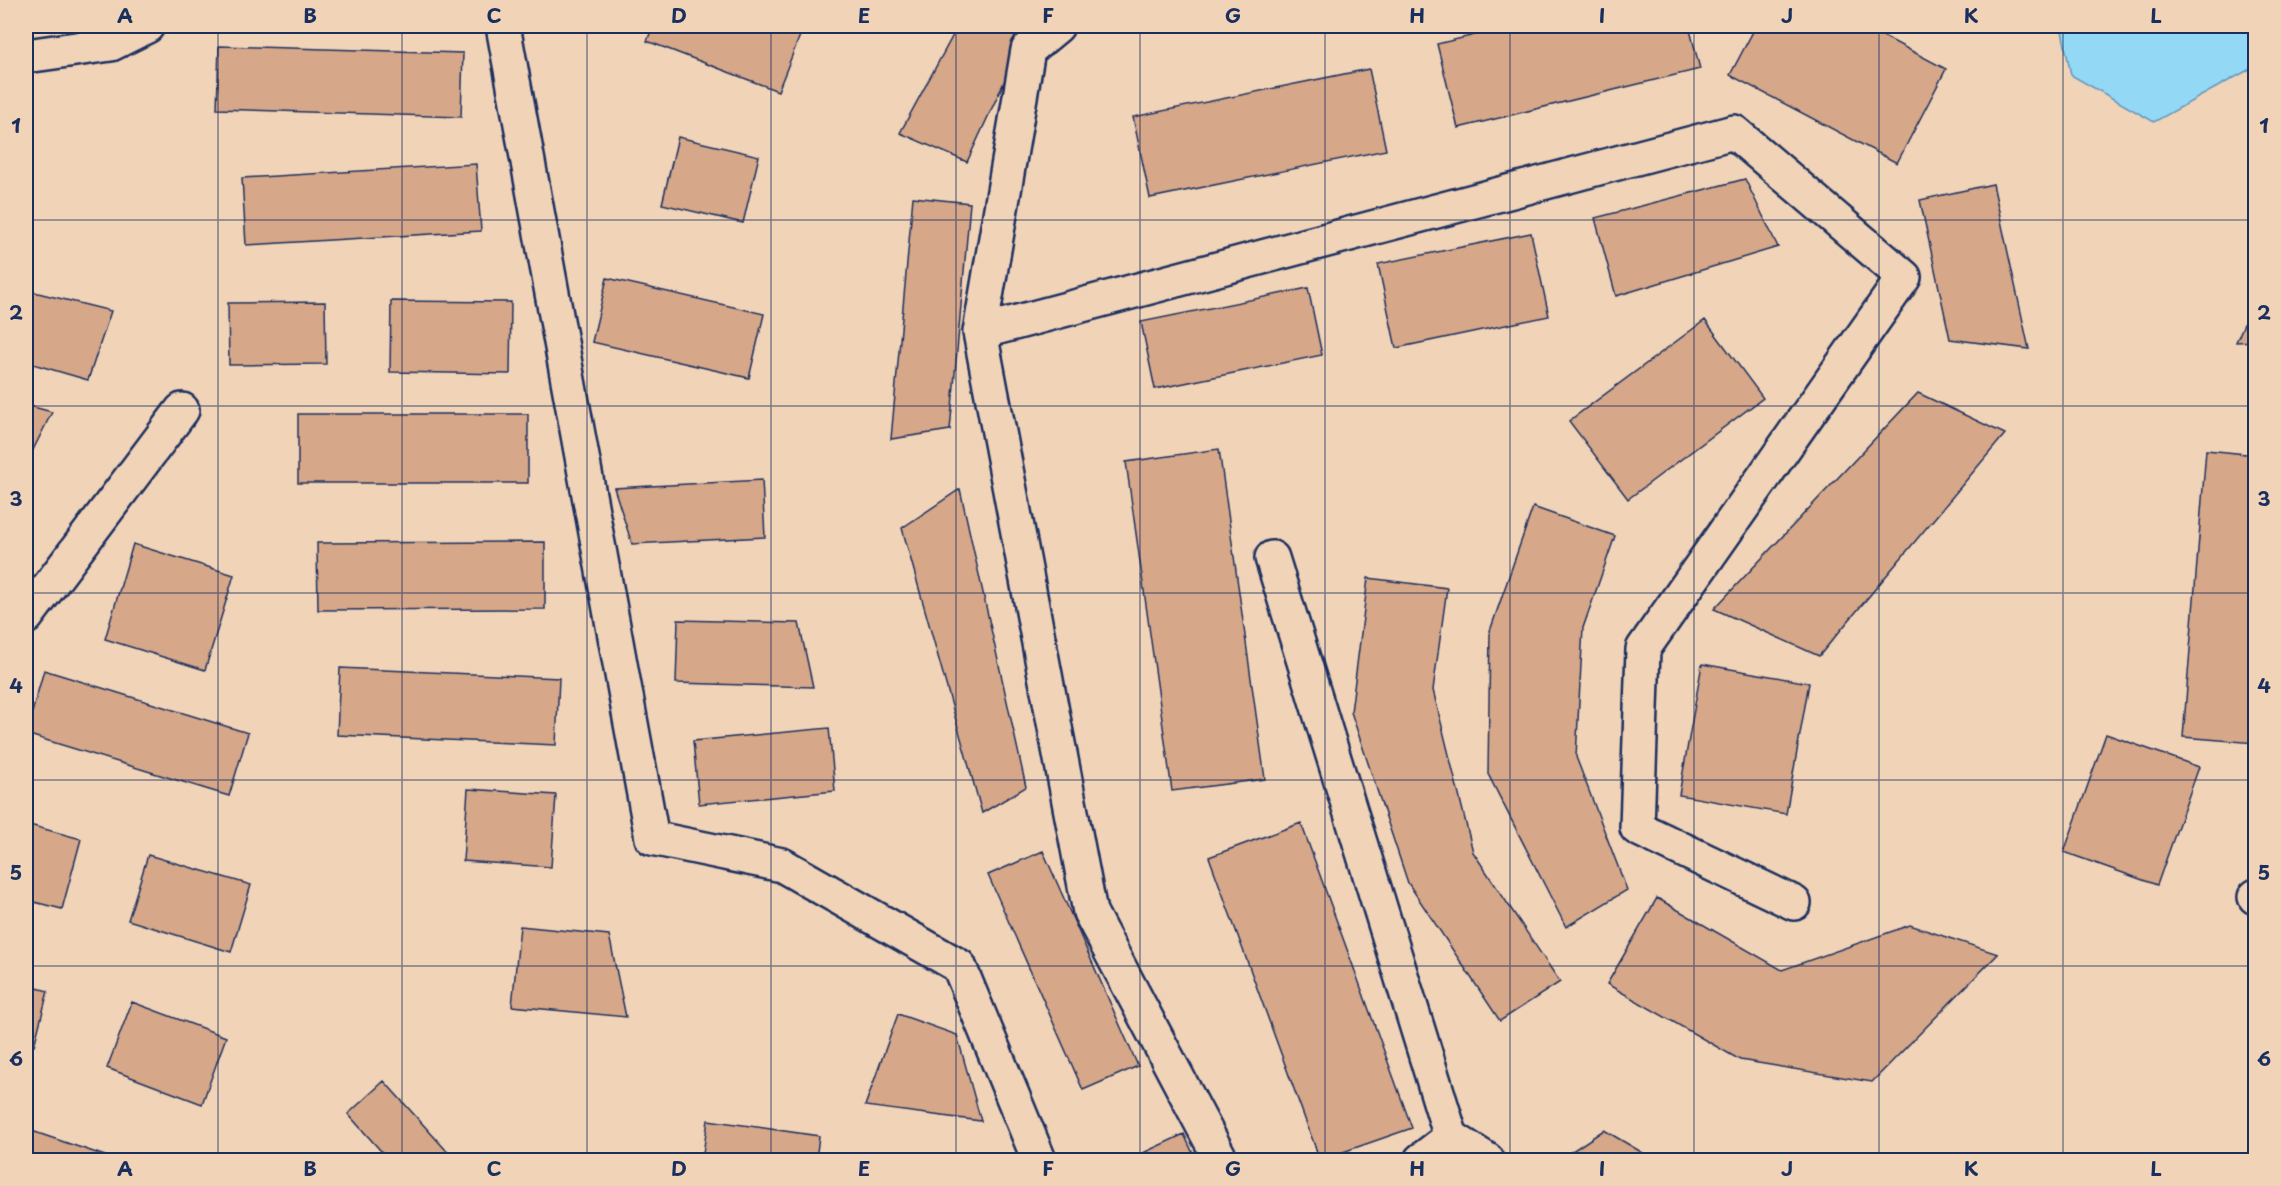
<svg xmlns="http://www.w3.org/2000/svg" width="2281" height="1186" font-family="'Playpen Sans',sans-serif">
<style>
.water{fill:#93d8f5;stroke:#6394b9;stroke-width:1.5}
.building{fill:#d6a788;stroke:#1b2f5e;stroke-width:1.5}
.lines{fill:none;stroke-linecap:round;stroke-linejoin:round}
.street-casing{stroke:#1b2f5e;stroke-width:38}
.street{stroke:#f1d4b8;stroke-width:33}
.grid{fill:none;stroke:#1b2f5e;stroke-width:1.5;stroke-opacity:0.55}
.neatline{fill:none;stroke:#1b2f5e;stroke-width:2}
.grid-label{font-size:20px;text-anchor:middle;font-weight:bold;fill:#1b2f5e}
</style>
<rect width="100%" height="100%" fill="#f1d4b8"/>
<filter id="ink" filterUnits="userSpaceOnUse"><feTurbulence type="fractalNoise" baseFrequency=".0167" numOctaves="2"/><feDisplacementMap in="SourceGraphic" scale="12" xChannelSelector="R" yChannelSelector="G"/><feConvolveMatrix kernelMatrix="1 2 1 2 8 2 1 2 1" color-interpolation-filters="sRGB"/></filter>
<g filter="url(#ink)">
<!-- water -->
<path class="water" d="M2061,26h194l-3,42 -98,54 -83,-47z"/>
<!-- building -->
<path class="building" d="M653,26h129l19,7 -23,58 -131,-50z
M958,26h72l-63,136 -67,-29z
M1512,26h177l11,43 -242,59 -21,-84z
M1756,26h108l82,43 -49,94 -167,-88z
M219,46l244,7 -2,64 -244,-8z
M1369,69l17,81 -236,48 -17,-81z
M678,137l81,19 -16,67 -81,-19z
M476,164l5,67 -235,14 -4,-67z
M1745,179l33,68 -162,49 -21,-78z
M1993,184l36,165 -79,-10 -30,-139z
M913,197l57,6 -20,227 -59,9z
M1531,233l18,83 -153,32 -18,-84z
M607,278l157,36 -15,64 -157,-36z
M1308,288l14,67 -167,34 -14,-67z
M26,290l85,21 -23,69 -62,-18z
M2256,297v44l-20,1z
M391,301l120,1 -1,72 -120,-2z
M325,302l1,62 -97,1 -1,-62z
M1705,320l58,78 -135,101 -59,-78z
M1918,393l87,41 -186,222 -105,-47z
M26,405l26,7 -26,52z
M298,414h230v69h-230z
M1219,449l46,330 -93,12 -46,-329z
M2206,450l50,5v288l-73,-6z
M762,480l3,57 -133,7 -18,-56z
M960,489l66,298 -44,26 -80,-285z
M1533,507l82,29 -32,92 -7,129 51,133 -61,37 -78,-153 2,-143z
M545,542v67l-227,1 -1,-67z
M133,544l101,31 -29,95 -100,-31z
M1368,578l79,10 -14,102 40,162 87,130 -60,39 -92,-138 -57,-171z
M678,620l121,3 14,64 -137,-4z
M1702,664l107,19 -23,131 -107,-19z
M340,668l219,10 -3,67 -219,-10z
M44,670l204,63 -19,63 -203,-62z
M829,728l6,63 -136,13 -6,-63z
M2106,734l93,33 -42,118 -93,-33z
M468,789l88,6 -5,72 -88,-6z
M1301,823l111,305 -92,32 -111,-303z
M26,824l55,15 -19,70 -36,-9z
M1043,851l95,215 -55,24 -95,-215z
M148,855l103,30 -20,67 -103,-32z
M1657,898l125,72 128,-45 88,29 -126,128 -132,-22 -133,-76z
M520,926l89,9 17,82 -114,-11z
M26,985l22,6 -14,55 -8,-2z
M132,1002l94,35 -24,67 -95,-36z
M898,1014l59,21 24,86 -116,-15z
M384,1081l70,78 -1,1h-64l-41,-46z
M708,1120l111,16 -3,24h-114z
M26,1129l91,31h-91z
M1604,1130l51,30h-88l-4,-3z
M1184,1134l12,26h-66v-1z"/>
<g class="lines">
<!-- street casing -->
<g class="street-casing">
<path id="street" d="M503,26l149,812 130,27 177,101 80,194
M1057,26l-29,24 -48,282 110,580 131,248
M26,56l85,-12 36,-18
M980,332l754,-200 170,145 -261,372 -6,179 157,75
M1272,558l179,579 -30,23
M26,617l156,-207
M2255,897l1,-1
M1451,1137l36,23"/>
</g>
<!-- street -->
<use href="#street" class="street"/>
</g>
</g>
<!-- grid -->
<path class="grid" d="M218,26v1134M402,26v1134M587,26v1134M771,26v1134M956,26v1134M1140,26v1134M1325,26v1134M1510,26v1134M1694,26v1134M1879,26v1134M2063,26v1134M26,220h2230M26,406h2230M26,593h2230M26,780h2230M26,966h2230"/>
<!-- margin -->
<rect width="2281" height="1186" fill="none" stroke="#f1d4b8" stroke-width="66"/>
<rect x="33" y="33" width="2215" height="1120" class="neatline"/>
<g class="grid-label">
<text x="125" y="23">A</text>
<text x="310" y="23">B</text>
<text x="494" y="23">C</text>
<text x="679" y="23">D</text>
<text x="864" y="23">E</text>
<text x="1048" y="23">F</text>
<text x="1233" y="23">G</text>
<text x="1417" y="23">H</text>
<text x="1602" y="23">I</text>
<text x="1787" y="23">J</text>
<text x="1971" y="23">K</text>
<text x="2156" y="23">L</text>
<text x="16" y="133">1</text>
<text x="2264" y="133">1</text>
<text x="16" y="320">2</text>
<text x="2264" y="320">2</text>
<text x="16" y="506">3</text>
<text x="2264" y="506">3</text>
<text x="16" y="693">4</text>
<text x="2264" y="693">4</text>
<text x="16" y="880">5</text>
<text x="2264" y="880">5</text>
<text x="16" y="1066">6</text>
<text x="2264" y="1066">6</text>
<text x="125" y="1176">A</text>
<text x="310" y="1176">B</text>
<text x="494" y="1176">C</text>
<text x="679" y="1176">D</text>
<text x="864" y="1176">E</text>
<text x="1048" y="1176">F</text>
<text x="1233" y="1176">G</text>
<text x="1417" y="1176">H</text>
<text x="1602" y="1176">I</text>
<text x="1787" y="1176">J</text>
<text x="1971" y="1176">K</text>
<text x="2156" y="1176">L</text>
</g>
</svg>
